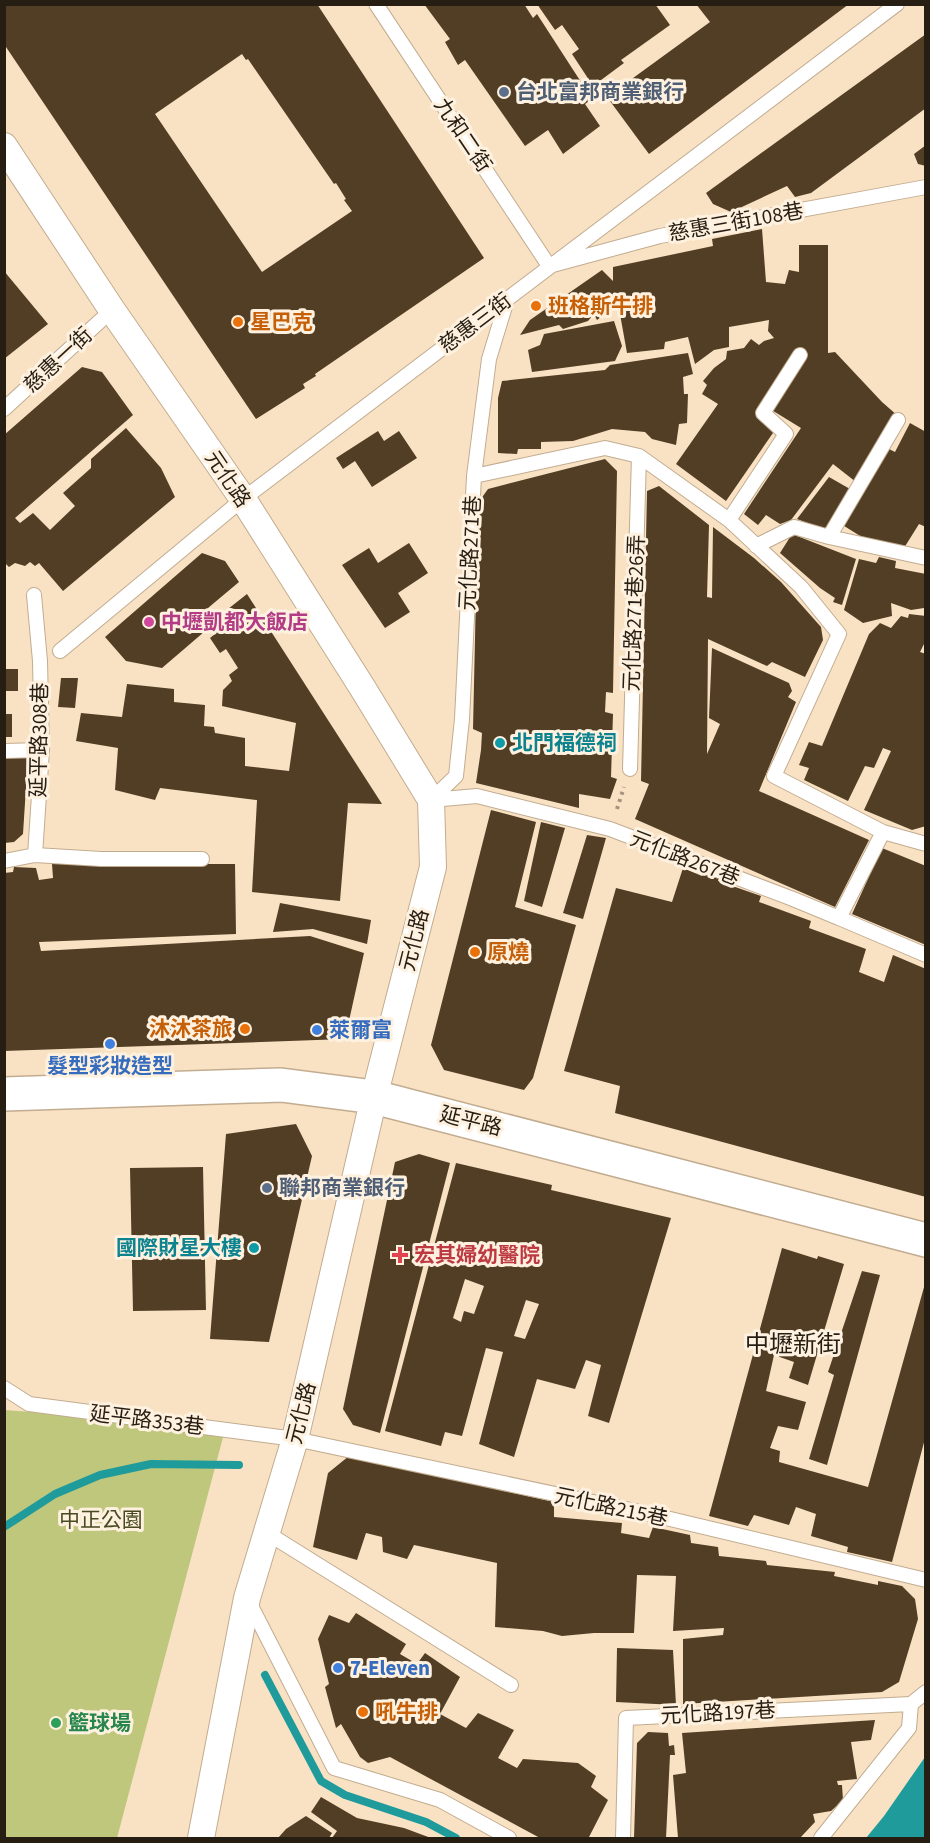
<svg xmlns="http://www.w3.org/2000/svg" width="930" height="1843" font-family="'Source Sans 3','Noto Sans TC',sans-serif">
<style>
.green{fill:#bfc77d}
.water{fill:#209b9c}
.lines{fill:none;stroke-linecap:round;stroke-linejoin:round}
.stream{stroke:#209b9c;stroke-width:8}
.building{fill:#513e25;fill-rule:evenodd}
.lane-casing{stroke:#c2ac90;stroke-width:16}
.street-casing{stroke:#c2ac90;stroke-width:28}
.secondary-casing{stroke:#c2ac90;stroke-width:36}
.path{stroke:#a4937d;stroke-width:4;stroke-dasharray:3 4.5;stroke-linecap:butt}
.lane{stroke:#fff;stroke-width:14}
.street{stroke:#fff;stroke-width:26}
.secondary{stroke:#fff;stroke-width:33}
.service-dot{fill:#5c6f8a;stroke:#fef1df;stroke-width:2}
.food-dot{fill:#e8710a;stroke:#fef1df;stroke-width:2}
.hotel-dot{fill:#d1479c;stroke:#fef1df;stroke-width:2}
.culture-dot{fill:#0f9aa8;stroke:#fef1df;stroke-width:2}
.shop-dot{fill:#3f7fe0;stroke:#fef1df;stroke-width:2}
.health-dot{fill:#e0444e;stroke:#fef1df;stroke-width:2}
.leisure-dot{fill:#2e9e5b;stroke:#fef1df;stroke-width:2}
.labels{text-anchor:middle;stroke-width:6;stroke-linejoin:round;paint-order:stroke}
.service-label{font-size:21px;font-weight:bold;fill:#4e5e75;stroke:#fef1df;text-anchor:start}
.street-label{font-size:21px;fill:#261e13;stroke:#fef1df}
.food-label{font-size:21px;font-weight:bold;fill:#c56008;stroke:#fef1df;text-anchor:start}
.hotel-label{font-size:21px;font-weight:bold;fill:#b23c85;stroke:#fef1df;text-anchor:start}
.culture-label{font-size:21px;font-weight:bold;fill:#0d838f;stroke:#fef1df;text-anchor:start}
.shop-label{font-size:21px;font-weight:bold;fill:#366cbe;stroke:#fef1df;text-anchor:start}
.health-label{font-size:21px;font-weight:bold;fill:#be3a42;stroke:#fef1df;text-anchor:start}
.park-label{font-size:21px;fill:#474b21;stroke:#fef1df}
.leisure-label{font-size:21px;font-weight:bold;fill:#27864d;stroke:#fef1df;text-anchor:start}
.quarter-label{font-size:24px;fill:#261e13;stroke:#fef1df}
</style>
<rect width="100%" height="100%" fill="#f9e2c4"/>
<!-- green -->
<path class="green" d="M4,1410l222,16 -109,412h-112z"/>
<!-- water -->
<path class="water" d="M925,1757v81h-59l18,-22z"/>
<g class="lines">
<!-- stream -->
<path class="stream" d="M4,1527l51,-33 45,-19 51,-11 88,1
M265,1675l56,106 24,14 81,27 30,16"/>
</g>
<!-- building -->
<path class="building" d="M4,4h313l167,254 -169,116 1,2 -13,8 2,4 -49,31 -252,-375zM242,54l4,6 2,-1 86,125 2,-1 10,16 -2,1 8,11 -90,61 -107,-158z
M424,4h100l9,14 4,-4 55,85 -7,5 15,22 -37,28 -15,-24 -23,16 -60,-86 -7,5 -13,-23 5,-3z
M537,4h118l15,21 -49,35 3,3 -31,23 -21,-32 7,-5 -17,-24 -7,5z
M696,4h153l-200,150 -42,-57 103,-75z
M926,34v74l-115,85 -16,4 -8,-11 -56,26 -18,-8 -7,-11z
M926,145v21l-8,-2 -4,-10z
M762,229l4,53 19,2 4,-14 10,2v-27h29v108l7,-1 47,50 16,14 -42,66 -23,-18 -42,56 -11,4 -14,-9 -8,10 -14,-11 57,-86 -31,-19 30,-59 -44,67 19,13 -49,71 -50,-37 42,-60 -16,-10 5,-9 -4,-4 11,-13 12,-9 1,-8 17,-3 7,-9 8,6 5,-4 10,-3 -6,-7 1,-11 -40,7v20l-15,3 -19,14 -7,-27 -23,5 -1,7 -37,4 -9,-50 -21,17 -3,-6 -6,7 -25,8 -4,-4 -39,10 10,-15 72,-50 11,11v-14l100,-21 -1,-7z
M4,271l44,53 -44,35z
M614,321l8,25 -7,15 -83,11 -4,-22 12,-5 4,-11z
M688,353l5,21 -10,3 1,17h4l-1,29 -8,1 -3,21 -24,-6 -7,-7 -33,-3 -39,12 -32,1v7h-23l-1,5 -19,-1v-55l4,-17 103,-11 5,-5z
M82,367l20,5 31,43 -118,103 5,5 13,-10 17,17 25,-24 -12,-13 28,-25v-9l35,-31 35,40 14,29 -112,94 -24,-28 -4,3 -5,-4 -5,4 -10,-3 -6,4 -5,-5v-127z
M910,423l16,9v95l-7,-3 -15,24 -39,-9 -24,-15 46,-76 8,4z
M378,431l6,10 15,-10 18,27 -45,29 -17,-26 -12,8 -7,-11z
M605,459l12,12 -4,222 -7,-1 -1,20 8,2 -2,63 6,2 -7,20 -31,-5v14l-103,-25 5,-33 1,-17 -9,-4 5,-226 10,-14z
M829,477l21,12 -24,41 -29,-11z
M659,486l50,39 -2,72 5,1 1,-71 41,31 27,24 40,45 2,13 -18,37 -33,-15 -5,4 -59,-27 -1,115 13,-30 -11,-6 3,-70 77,35 3,8 -4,6 8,5 -37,89 110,49 -34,67 -200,-88 14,-35 -8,-3 6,-290z
M792,534l64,25 -14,46 -9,-3 2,-4 -15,-10 -40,-35z
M409,543l19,30 -30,20 12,19 -25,16 -43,-63 27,-17 9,15z
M202,553l23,8 14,21 -31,26 -4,24 -42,36 -36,-7 -21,-24z
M879,557l17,4 -1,7 31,6 -2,34 -13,2 -20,-7 1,13 -29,7 -19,-13 15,-51 17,4z
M247,594l135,210 -34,-1 -8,98 -88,-9 5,-92 -97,-12 -5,12 -40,-10 3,-42 -42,-7 5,-28 41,4 5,-33 47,5v13l31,3 -1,21 10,1 1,6 30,5v28l44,5 7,-48 -74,-17 1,-16 9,-9 -3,-6 9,-7 -12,-19 -6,4 -10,-15 5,-4 -6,-10z
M909,614l17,2v24l-6,12 6,2v172l-14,4 -48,-20 27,-59 -8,-3 -9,20 -9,-2 -17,35 -44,-21 5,-12 -10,-3 10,-23 13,4 47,-112 11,-11 11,5 10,-12 7,2z
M4,669h14v22h-14z
M61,678h17l-3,30 -17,-1z
M5,714h7v23h-7z
M28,756l-5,78 -9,8 -10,1v-86z
M491,810l45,12 -21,85 61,18 -43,153 -9,12 -80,-20 -13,-25z
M541,822l24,6 -23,79 -18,-6z
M587,835l19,3 -23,81 -20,-6z
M882,848l44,18v79l-74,-31z
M52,864h183l1,70 -197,8 2,9 269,-15 54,17 -19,86 -341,12v-178l9,-1 1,-5 22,1 3,12 14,-2z
M683,868l19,8 3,-5 14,5 -1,5 43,15 -2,6 52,19 -2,7 57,21 -7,23 25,10 9,-27 33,14v228l-311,-84 5,-27 -56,-15 52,-183 56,14z
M280,903l91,17 -4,24 -54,-15 -40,3z
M296,1124l16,32 -43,186 -59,-3 16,-205z
M419,1154l31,9 -70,270 -27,-8 -10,-16 52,-247z
M456,1163l96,22 -1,5 120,28 -62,205 -21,-7 13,-51 -15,-5 -11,29 -38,-10 -23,78 -35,-13 24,-92 -17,-4 -24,88 -17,-4 -4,14 -56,-15zM465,1279l19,7 -10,28 -10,-3 -3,11 -8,-4zM526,1300l13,4 -14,35 -11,-3z
M203,1167l3,143 -73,1 -3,-143z
M782,1248l35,11 1,-3 26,8 -36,121 -19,-7 5,-16 -20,-7 -8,36 40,11 -8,28 -20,-4 -8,22 10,3 -1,11 89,25 58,-207v155l-34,127 -45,-10 1,-5 -37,-11 5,-22 -20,-7 -7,18 -35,-10 -6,11 -39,-10z
M862,1271l18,4 -53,190 -18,-6 25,-84 -6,-3z
M349,1456l205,46v15l68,6 -1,10 28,5 4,-11 37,8 1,8 27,4 1,9 47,5 1,4 68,7 -1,4 44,9v-4l24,5 13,13 3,20 -19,63 -17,10 -199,12v-65l40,-4 1,-7 -51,3 3,-55 -39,-1 -3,58h-40l-32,3 -19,-5 -48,-4 2,-64 -83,-18 -7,14 -24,-7 -1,-15 -16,-4 -9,27 -44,-13 15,-74z
M356,1613l50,31 -6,10 17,10 8,-11 35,24 -20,37 26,14 12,-15 36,17 -16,28 19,10 6,-9 55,4 18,13 -5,11 17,13 -19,37 2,1h-51l-150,-81 -22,6 -8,-6 -19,-33 -5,4 -11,-41 4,-3 -11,-45 11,-24 20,8z
M617,1648l56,2 3,55 -60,-3z
M875,1720l-4,20 -20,2 6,37 -20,2 1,4h4l1,15 -12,11 -18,3 2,8 -15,16h-122l-5,-63 13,-2 -4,-40z
M648,1732l20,1 1,13 5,-1 1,10h-5l-4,83h-32l3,-95z
M321,1797l36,21 47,10 27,10h-99l5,-7 -26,-19z
M306,1816l26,17 -3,5h-51l8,-9z"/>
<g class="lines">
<!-- lane casing -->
<g class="lane-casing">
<path id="lane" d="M376,4l173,262 111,-30 266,-49
M4,409l108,-99
M474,476l131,-28 34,8 90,64 72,67 38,47 -65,142 109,56 43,12
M729,520l57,-86 -23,-21 37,-58
M829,537l69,-117
M756,546l38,-19 35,10 97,21
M34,595l6,66 2,89 -7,105
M60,651l183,-152 654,-495
M4,751l38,-1
M630,769l9,-313
M431,800l46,-4 133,33 183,70 46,19 44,-86
M431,800l25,-24 6,-57 12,-243 15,-117 18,-59
M4,861l31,-6 66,4h101
M839,918l87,37
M4,1388l25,16 266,35 350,74 281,67
M267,1533l244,152
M249,1602l85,166 106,32 69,38
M623,1838l3,-120 285,-14 15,-12
M821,1838l88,-110 2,-24"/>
</g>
<!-- street casing -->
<g class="street-casing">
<path id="street" d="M4,146l108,164 131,189 119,188 69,113 2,67 -59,230 -79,342 -48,159 -46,240"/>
</g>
<!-- secondary casing -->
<g class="secondary-casing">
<path id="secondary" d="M4,1094l277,-9 93,12 552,143"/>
</g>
<!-- path -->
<path class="path" d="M617,809l7,-22"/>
<!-- lane -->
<use href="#lane" class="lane"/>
<!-- street -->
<use href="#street" class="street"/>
<!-- secondary -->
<use href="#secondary" class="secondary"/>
</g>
<!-- markers -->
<g class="service-dot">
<circle cx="504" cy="92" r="6"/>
<circle cx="267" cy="1188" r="6"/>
</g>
<g class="food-dot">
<circle cx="536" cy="306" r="6"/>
<circle cx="238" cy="322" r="6"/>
<circle cx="475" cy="952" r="6"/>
<circle cx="245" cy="1029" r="6"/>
<circle cx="363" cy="1712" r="6"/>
</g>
<circle class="hotel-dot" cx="149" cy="622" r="6"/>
<g class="culture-dot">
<circle cx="500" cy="743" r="6"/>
<circle cx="254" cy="1248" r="6"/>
</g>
<g class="shop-dot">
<circle cx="317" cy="1030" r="6"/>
<circle cx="110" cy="1044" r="6"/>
<circle cx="338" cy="1668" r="6"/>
</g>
<path class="health-dot" d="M397 1246h6v6h6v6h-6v6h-6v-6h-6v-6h6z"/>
<circle class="leisure-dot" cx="56" cy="1723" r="6"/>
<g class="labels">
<!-- service labels -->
<g class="service-label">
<text x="516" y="99">台北富邦商業銀行</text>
<text x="279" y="1195">聯邦商業銀行</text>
</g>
<!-- street labels -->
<g class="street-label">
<text transform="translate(463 135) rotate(56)" y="7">九和二街</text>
<text transform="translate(736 222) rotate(-10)" y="7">慈惠三街108巷</text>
<text transform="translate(475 323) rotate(-37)" y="7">慈惠三街</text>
<text transform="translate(58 360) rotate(-43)" y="7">慈惠一街</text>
<text transform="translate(228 479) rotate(56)" y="7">元化路</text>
<text transform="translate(470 553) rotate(-87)" y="7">元化路271巷</text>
<text transform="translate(634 613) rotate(-88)" y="7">元化路271巷26弄</text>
<text transform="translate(39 740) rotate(-89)" y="7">延平路308巷</text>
<text transform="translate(685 858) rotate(21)" y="7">元化路267巷</text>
<text transform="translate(414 940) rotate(-76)" y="7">元化路</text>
<text transform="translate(471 1121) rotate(14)" y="7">延平路</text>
<text transform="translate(301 1413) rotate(-76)" y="7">元化路</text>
<text transform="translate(147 1420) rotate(7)" y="7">延平路353巷</text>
<text transform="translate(611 1507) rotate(12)" y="7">元化路215巷</text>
<text transform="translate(718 1713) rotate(-3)" y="7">元化路197巷</text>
</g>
<!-- food labels -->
<g class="food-label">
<text x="548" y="313">班格斯牛排</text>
<text x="250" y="329">星巴克</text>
<text x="487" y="959">原燒</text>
<text x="233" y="1036" text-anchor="end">沐沐茶旅</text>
<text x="375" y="1719">吼牛排</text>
</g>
<!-- hotel labels -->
<g class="hotel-label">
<text x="161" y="629">中壢凱都大飯店</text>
</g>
<!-- culture labels -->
<g class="culture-label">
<text x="512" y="750">北門福德祠</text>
<text x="242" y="1255" text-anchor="end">國際財星大樓</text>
</g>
<!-- shop labels -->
<g class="shop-label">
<text x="329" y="1037">萊爾富</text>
<text x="110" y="1073" text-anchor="middle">髮型彩妝造型</text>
<text x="350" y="1675">7-Eleven</text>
</g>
<!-- health labels -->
<g class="health-label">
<text x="414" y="1262">宏其婦幼醫院</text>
</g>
<!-- park labels -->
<g class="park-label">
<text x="101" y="1527">中正公園</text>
</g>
<!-- leisure labels -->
<g class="leisure-label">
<text x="68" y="1730">籃球場</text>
</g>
<!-- quarter labels -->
<g class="quarter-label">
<text x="793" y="1352">中壢新街</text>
</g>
</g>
<!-- border -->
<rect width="930" height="1843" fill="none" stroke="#261e13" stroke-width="12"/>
</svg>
